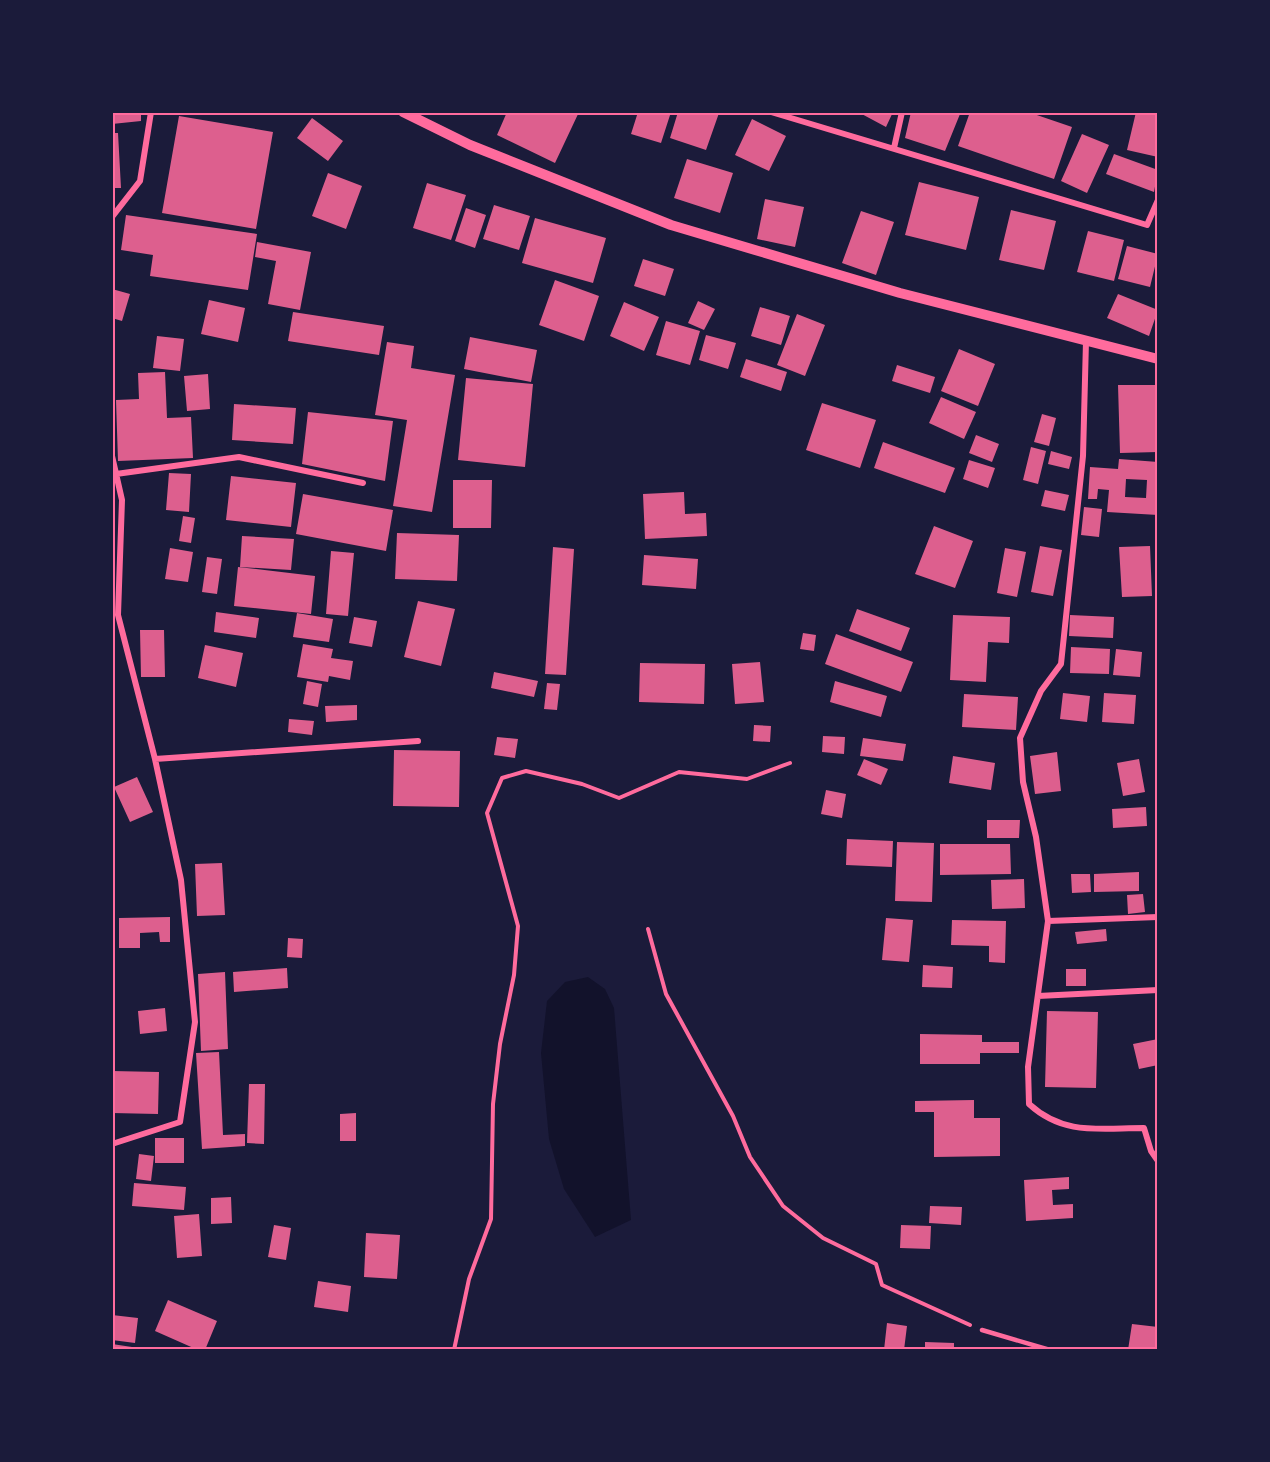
<svg xmlns="http://www.w3.org/2000/svg" width="1270" height="1462" font-family="'Fira Sans Condensed',sans-serif">
<style>
.water{fill:#12122b}
.building{fill:#dd5f8e;fill-rule:evenodd}
.lines{fill:none;stroke-linecap:round;stroke-linejoin:round}
.path{stroke:#ff6b9d;stroke-width:4}
.service{stroke:#ff6b9d;stroke-width:4.5}
.minor{stroke:#ff6b9d;stroke-width:6}
.tertiary{stroke:#ff6b9d;stroke-width:10}
.neatline{fill:none;stroke:#ff6b9d;stroke-width:2}
</style>
<rect width="100%" height="100%" fill="#1b1b3a"/>
<!-- water -->
<path class="water" d="M588,977l17,12 9,19 17,212 -36,17 -31,-48 -15,-50 -8,-86 6,-52 18,-19z"/>
<!-- building -->
<path class="building" d="M112,112h29v9l-29,3z
M507,112h72l-24,51 -58,-28z
M638,112h33l-10,31 -30,-9z
M678,112l41,1 -13,37 -36,-12z
M858,112h35l-7,15z
M911,112l49,2 -15,37 -40,-13z
M970,112h58l44,15 -18,52 -96,-33z
M1136,112h22v45l-31,-7z
M179,116l94,16 -17,97 -94,-16z
M312,118l31,23 -15,20 -31,-23z
M752,119l34,17 -17,35 -34,-16z
M112,133h6l3,55h-9z
M1082,134l27,11 -22,48 -26,-12z
M1114,154l44,16 -4,22 -48,-18z
M687,159l46,14 -13,40 -46,-15z
M328,173l34,13 -16,43 -34,-13z
M919,182l60,15 -13,53 -61,-15z
M427,183l39,12 -15,45 -38,-12z
M765,199l39,8 -9,40 -38,-8z
M494,205l36,11 -11,34 -36,-11z
M466,208l20,7 -11,33 -20,-7z
M1011,210l45,11 -12,49 -45,-10z
M861,211l33,11 -18,53 -34,-12z
M126,215l131,19 -9,56 -98,-14 3,-21 -32,-5z
M535,218l71,20 -13,45 -71,-20z
M1088,231l36,9 -10,41 -37,-9z
M257,242l54,10 -11,58 -32,-6 8,-43 -21,-4z
M1127,246l31,8 -8,33 -32,-8z
M643,259l31,10 -9,27 -31,-10z
M555,280l44,16 -15,45 -45,-16z
M112,289l18,5 -8,27 -10,-3z
M1118,294l40,16 -9,26 -42,-18z
M209,300l36,8 -7,34 -37,-8z
M698,301l17,8 -11,21 -16,-7z
M624,302l35,15 -15,34 -34,-15z
M760,307l30,9 -9,29 -30,-9z
M293,312l91,14 -5,29 -91,-14z
M797,314l28,11 -20,51 -28,-11z
M666,321l34,10 -10,34 -34,-10z
M706,335l30,8 -8,26 -29,-9z
M157,336l27,3 -4,32 -27,-3z
M470,337l67,13 -6,32 -67,-13z
M387,342l27,4 -3,22 44,7 -23,137 -39,-6 14,-86 -32,-5z
M959,349l36,15 -17,42 -37,-15z
M746,359l41,13 -6,19 -41,-14z
M897,365l38,12 -5,16 -38,-12z
M165,372l2,46 24,-1 2,41 -75,3 -2,-61 23,-1 -1,-26z
M208,374l2,35 -23,2 -3,-35z
M466,378l67,6 -8,83 -67,-7z
M1118,385h40v67l-38,1z
M941,397l35,15 -12,27 -35,-16z
M822,403l54,17 -16,48 -54,-18z
M234,404l62,4 -3,36 -61,-4z
M308,412l85,9 -8,60 -83,-17z
M1042,414l14,4 -7,28 -15,-4z
M976,435l23,9 -7,18 -23,-9z
M883,442l72,26 -10,25 -71,-25z
M1031,447l15,4 -8,33 -15,-4z
M1051,451l21,6 -3,12 -21,-5z
M1119,459l39,3v53l-51,-3 2,-22 -11,-1 -1,10h-9l2,-32 28,2zM1126,479l21,1 -1,18 -21,-1z
M969,460l26,8 -7,20 -25,-9z
M169,473l22,1 -2,38 -23,-2z
M231,476l65,7 -5,44 -65,-7z
M453,480h39l-1,48h-38z
M1045,490l24,5 -4,16 -24,-5z
M684,492l1,22 21,-1 1,23 -62,3 -2,-45z
M303,494l90,16 -7,41 -90,-17z
M1084,507l18,2 -3,28 -18,-2z
M183,516l12,2 -4,25 -12,-2z
M934,526l39,15 -18,47 -40,-14z
M397,533l62,2 -2,46 -62,-2z
M242,536l52,3 -3,31 -51,-3z
M1040,546l22,4 -9,46 -22,-4z
M1150,546l2,50 -30,1 -3,-50z
M553,547l21,2 -8,126 -21,-1z
M170,548l23,4 -5,30 -23,-3z
M1005,548l21,4 -9,45 -20,-4z
M331,551l23,2 -6,63 -22,-2z
M644,555l54,4 -2,30 -54,-4z
M207,557l15,2 -5,35 -15,-2z
M238,567l77,9 -4,38 -77,-8z
M418,601l37,8 -14,57 -37,-9z
M857,609l53,19 -9,23 -52,-20z
M216,612l43,6 -3,20 -42,-6z
M297,613l36,6 -4,23 -36,-5z
M953,615l57,2 -1,26 -21,-1 -2,40 -36,-2z
M1070,615l44,2 -1,21 -44,-2z
M354,617l23,4 -5,26 -23,-4z
M140,630h24l1,47h-24z
M803,633l13,2 -2,16 -14,-2z
M836,634l77,28 -12,30 -76,-28z
M303,644l30,5 -2,9 22,3 -3,19 -21,-4 -1,6 -31,-5z
M205,645l38,8 -7,34 -38,-9z
M1071,647l39,2 -1,25 -39,-1z
M1116,649l26,3 -2,25 -27,-2z
M760,662l4,40 -29,2 -3,-40z
M640,663l65,1 -1,40 -65,-2z
M494,672l44,9 -4,16 -43,-9z
M307,681l15,3 -4,23 -15,-3z
M835,681l52,15 -6,21 -51,-15z
M547,683l13,1 -3,26 -13,-1z
M1063,693l27,3 -3,26 -27,-3z
M1104,693l32,2 -2,29 -32,-2z
M964,694l54,3 -2,33 -54,-3z
M357,705v15l-31,2 -1,-16z
M289,719l25,2 -2,14 -24,-3z
M754,725l17,1 -1,16 -17,-1z
M823,736l22,1 -1,17 -22,-2z
M497,737l21,2 -3,19 -21,-3z
M863,738l43,6 -3,17 -43,-5z
M394,750l66,1 -1,56 -66,-1z
M1057,752l4,39 -26,3 -5,-38z
M953,756l42,7 -4,27 -42,-7z
M864,759l24,10 -7,16 -24,-10z
M1139,759l6,33 -22,4 -6,-33z
M137,777l16,35 -23,10 -16,-35z
M826,790l20,4 -4,24 -21,-4z
M1146,807l1,19 -34,2 -1,-19z
M987,820h33l-1,18h-32z
M847,839l46,2 -1,26 -46,-2z
M897,842l37,1 -2,59 -37,-1z
M940,844h70l1,30 -71,1z
M222,863l3,52 -28,1 -2,-52z
M1139,872v19l-45,1v-18z
M1071,874h19l1,18 -19,1z
M1024,879l1,29 -33,1 -1,-29z
M1143,894l2,18 -17,2 -1,-19z
M170,917v25h-10l-1,-10 -19,1v15h-21v-30z
M886,918l27,2 -4,42 -27,-2z
M952,920l54,1 -1,42 -16,-1v-16l-38,-1z
M1106,929l1,12 -30,3 -2,-12z
M288,938l15,1 -1,19 -15,-1z
M923,965l30,2 -1,21 -30,-1z
M287,968l1,20 -54,4 -1,-20z
M1066,969h20v17h-20z
M225,972l3,77 -27,2 -3,-77z
M165,1008l2,23 -27,3 -2,-23z
M1047,1011l51,1 -2,76 -51,-1z
M920,1034l62,1v7h37v11h-39v11h-60z
M1158,1039v26l-19,4 -6,-25z
M219,1052l4,83 22,-1v12l-43,3 -6,-96z
M112,1071l47,1 -1,42 -46,-1z
M249,1084h16l-1,60 -17,-1z
M974,1100v18h26v38l-66,1v-45h-19v-11z
M356,1113v28h-16v-27z
M155,1138h29v25h-29z
M139,1154l15,2 -3,25 -15,-2z
M1069,1177v12l-17,1 1,15 20,-1v14l-47,3 -2,-41z
M134,1183l52,4 -2,23 -52,-4z
M231,1197l1,26 -21,1v-26z
M930,1206l32,1 -1,18 -32,-2z
M199,1214l3,42 -25,2 -3,-42z
M274,1225l17,3 -5,32 -18,-3z
M901,1225l30,1 -1,23 -30,-1z
M366,1233l34,2 -3,44 -33,-2z
M318,1281l33,5 -3,26 -34,-5z
M168,1300l49,21 -12,29h-7l-43,-19z
M112,1315l26,3 -3,25 -23,-3z
M887,1323l20,3 -3,24h-20z
M1132,1324l26,3v23h-30z
M925,1342l29,1v7h-29z
M112,1344l20,3v3h-20z"/>
<g class="lines">
<!-- path -->
<path class="path" d="M648,929l18,65 67,122 17,41 33,49 40,32 53,26 6,21 88,40
M454,1350l15,-71 22,-60 2,-115 7,-60 14,-69 4,-49 -31,-113 15,-35 24,-7 56,13 37,14 60,-26 68,7 43,-16"/>
<!-- service -->
<path class="service" d="M982,1330l68,20"/>
<!-- minor -->
<path class="minor" d="M771,112l376,113 11,-25
M894,148l8,-36
M112,217l28,-36 11,-69
M1086,341l-3,115 -22,208 -20,27 -21,47 3,44 13,55 12,84 -20,146 1,37c35,32 71,24 115,24l7,23 7,10
M112,456l10,44 -4,115 37,144 26,121 14,142 -15,100 -68,22
M116,474l123,-17 124,26
M155,759l263,-18
M1048,921l110,-4
M1038,996l120,-6"/>
<!-- tertiary -->
<path class="tertiary" d="M403,112l67,33 201,80 229,68 258,66"/>
</g>
<!-- border -->
<rect width="1270" height="1462" fill="none" stroke="#1b1b3a" stroke-width="228"/>
<rect x="114" y="114" width="1042" height="1234" class="neatline"/>
</svg>
